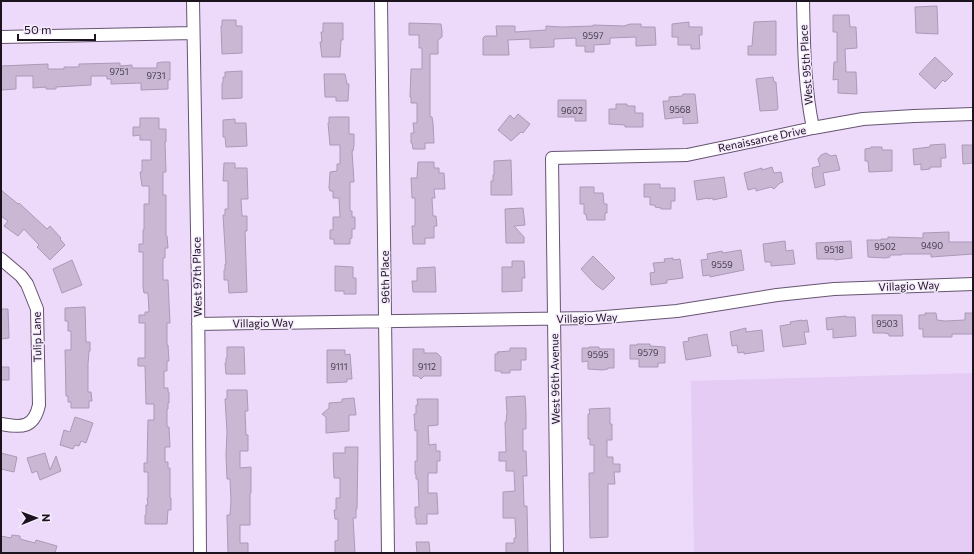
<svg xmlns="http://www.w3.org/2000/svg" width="974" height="554" font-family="Commissioner,sans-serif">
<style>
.built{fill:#e4ccf4}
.building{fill:#c9b7d4;stroke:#ac99b8}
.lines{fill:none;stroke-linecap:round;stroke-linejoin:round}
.minor-casing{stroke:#665571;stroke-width:14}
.minor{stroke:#fff;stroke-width:12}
.labels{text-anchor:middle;stroke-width:3;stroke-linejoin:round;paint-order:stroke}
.number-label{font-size:9px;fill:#463d4c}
.street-label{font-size:11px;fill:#1b141f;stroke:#f6eafe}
</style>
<rect width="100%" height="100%" fill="#edd9fa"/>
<!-- built -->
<path class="built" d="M973,373v180h-279l-3,-172z"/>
<!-- building -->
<path class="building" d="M937,6l1,28 -22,-1 -1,-26z
M833,15h16l1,12h6l1,21 -12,1 1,23h10l1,22 -19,-1v-14l-5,1 1,-18h3v-30h-4z
M222,20h14v6h6v27l-20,1 -1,-28h1z
M776,21v34h-28v-9h4l2,-24z
M689,22v5h13v8h-3l1,14h-9v-4h-13v-8h-6v-13z
M323,23h20v17h-2l-1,17h-18l-2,-15h2l-1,-10h2z
M409,23l32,1 1,7v6l-4,3v14h-8v63h2l1,6 1,20h-9v6h-12l-1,-6h-1v-10h3l-1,-10h4v-20h-6v-6h-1l1,-28h11v-21h-3v-13h-10z
M630,24h11v3h14l1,18 -20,1v-9l-26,1v6l-16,1v7h-9v-6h-9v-8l-22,1v8l-24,1v-9l-22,1 1,15h-26v-17l2,-2h12l-1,-10h19v6l31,-2v-4l16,1 31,-1v-1l31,1z
M935,57l18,17 -8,8 -2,-2 -8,9 -16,-15z
M162,62h8v18h-2v9l-27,1v-7l-30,1v-5h-4v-3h-16v9l-35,2v2h-10v-2l-13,1v-12h-17v13l-15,1v-24l47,-2v5h16v-2h15v-3l41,-1v3l12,-1v3h25v-5z
M242,71v27l-20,1v-16h1v-6h2v-5z
M324,74h21l2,10h2l-1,17h-12v-4h-11z
M773,77l1,5h2l2,26 -1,2 -17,1 -4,-32z
M683,94h12l3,29 -15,1v-7l-18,2 -2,-18h6v-4l13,-1z
M558,100h28v21h-11v-4h-17z
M616,104h11v2h8v7h8v14h-18v-2l-16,-1v-15h7z
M518,114l12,10 -7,9 -2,-1 -10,9 -13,-11 12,-15 4,4z
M329,117h20v17h5v11l-1,6h-1l2,31h-4v29h2v6h3v12h-3v9l-2,1v5h-16v-5h-4v-9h3v-13h7l-1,-19h-6v-7h-3l-1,-3 1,-16 7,-1v-7h3v-19h-10l-2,-22h1z
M140,118h19v11h7v13h-1l1,30h-3v23h3v41h1l1,12h-3v10h-2v22h5l2,43h-3v22h1l1,16h-2v10h-3v17h4v4h1v11h-1v6h-1v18h2l1,20h-5v15h3v6h2v30h1v12h-3l-1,14h-22v-9h1v-10h2l-1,-7h1v-26h-4v-9h3l1,-43h6v-16h-8l-1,-38h-7v-8h7v-35h-6v-8h6v-3h4l-1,-19h-4l-1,-6v-35h-4v-8h4v-14h1v-26h5v-18h-7l-2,-14h2v-12h9v-20h-11v-5l-7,1v-9h7z
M235,119v4h11l1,23 -21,1 -1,-10h-2v-17z
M945,144l1,14h-5v9h-11v2l-9,1v-6l-7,1 -1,-16 17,-2v-2z
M962,145h11v18l-10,1z
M871,147h11v3h10v21l-23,1 -1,-11h-3v-12l6,-1z
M826,153l5,3 5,-1 4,15 -17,3 2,12 -10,3 -3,-15h1l-1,-5 8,-2 -2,-7 3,-4z
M511,160l1,35h-21v-14h2v-6h1v-14z
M418,162h16v6h5v5h5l1,16h-11l1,9h-3l1,18h3l1,10h-3v12h-9v6h-12l-1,-18h3v-28h-3l-1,-20h6z
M224,163h11v5h12l1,31h-7l1,17h5v15h-2l2,61 -18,1 -1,-13h-4v-10h1v-6h1l-3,-49h2v-6h3v-28h-5z
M772,167l2,6 7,-1 2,10 -3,1 -6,6 -3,-2 -15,4v-3l-8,2 -4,-17 18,-5v2z
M724,177l3,20 -14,3v-2l-5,1v-1l-11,2 -3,-19z
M644,184h16v4h15v13h-4v8h-10v-1l-6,-1v-2h-5v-8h-6z
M580,187h14v6h9l1,11h3v9h-2v7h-18l-1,-6h-2v-10h-4z
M1,190l17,14 1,-1 28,26 3,-3 11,12 -1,1 5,6 -15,15 -13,-13 2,-2 -15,-16 -6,7 -14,-10 4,-5 -7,-5z
M523,208l2,17 -11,1 10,11v6h-18l-1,-34z
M949,232v10h24v12l-42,3v-3h-28l-2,1h-11v2l-4,1 -18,-1 -1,-17h14v-1h7v-2l35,1v-5z
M785,241l1,10 7,-1 2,14 -24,2v-4h-6l-2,-18z
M851,241l1,17 -17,2v-1h-18l-1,-16z
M741,250l3,20 -34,7v-2l-7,1 -2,-16 7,-1 -1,-5 15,-3 1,2z
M593,256l22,22 -12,12 -7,-5 -15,-16z
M673,258v2l7,-1 3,19 -16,2v3l-16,2 -1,-12 5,-1 -2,-9 12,-1 -1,-3z
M72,260l10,25 -20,8 -9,-24z
M512,261h12l1,17h-3v13l-20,1v-25h10z
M335,266l18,1v11h3v16h-12v-3h-9z
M435,267l1,25h-23l-1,-11h5v-13z
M85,307l1,35h4v9h-1l-1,13v28h3l1,9h-3v7h-18v-6h-3v-6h-2l-1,-46h6v-19h-3v-10h-3v-13z
M1,309h7l1,29 -8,1z
M925,313h11l1,7 8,1 20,-1v-7h8v21h-21v3h-29v-8h-4v-14h6z
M872,315h30l1,21h-14v-2l-5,-1h-11z
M846,316v1h9l1,19 -23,2v-9l-6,1 -1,-12z
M802,320v1l5,-1 2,12h-5l2,12 -23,3 -3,-21 11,-2 -1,-2z
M746,328v4l16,-2 2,21 -20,3v-2l-6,1 -1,-8 -5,1 -2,-14z
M707,334l4,22 -25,4 -3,-18 6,-1 -1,-3z
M637,344h13v2l15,1v16h-7v4h-19v-8h-9v-14h7z
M227,347h17l1,27h-19l-1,-11h1v-5h1z
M589,347h10v2h15v19h-6v1l-6,1 -14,-1v-8l-6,1v-14h7z
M510,348h16v12h-5v10h-11v3h-9v-2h-6v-17h3l-1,-2 13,-1z
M413,349h11v4h13l4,4v19h-17l-3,3 -3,-3h-5z
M327,350h18v5l5,-1 2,25h-5v3l-20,1z
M1,367h8v13h-8z
M227,390h20l1,21h-3l1,24h2v16h-8v17l11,-1v26h-1v32h-10v18h8v10h-20l-1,-38h3l1,-14 -1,-22h-3l-1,-24 1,-23 -2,-33h2z
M525,396l1,17v16h-3v22h3l1,25h-4l1,30h3l1,47h-22v-10h8v-5h2l-1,-20h-12v-26l12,-1 -1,-20h-8v-10h-7v-9h7l-1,-30h1l1,-10 -1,-15z
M354,398l2,17h-7v16l-23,2v-16l-4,-3 7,-6v-5l13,-1v-3z
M417,399h21v26l-10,1 1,19 7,-1v7h4v10h-3v12h-9v20h9l1,21h-11v10h-11v-6h-1v-11h4l-1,-28h-2v-5h-1v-13h2v-31l-2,1 -1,-17h2v-9h2z
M610,408v16h2v16h-5v17h6v7h7v8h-6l1,12h-7v53l-18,1 -1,-65h5v-28h-4v-6h-2v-25h2l-1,-5z
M75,417l18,6 -7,20 -5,-2 -2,5 -4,-1 -2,4 -13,-4 4,-15 6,2z
M345,447h13l-1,62h-1v9h-3l2,35h-20v-12l3,-1v-21h-3l-1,-9h2v-12h4v-20h-6l-1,-25h12z
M1,453l16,4 -3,15 -13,-3z
M45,453l5,17 6,-14 5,15 -21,9 -3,-9 -5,2 -5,-15z
M12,535l8,1v3l15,4 1,-3 21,6 -2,7h-54v-17l10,2z
M416,542h13l1,11h-13z"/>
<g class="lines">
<!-- minor casing -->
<g class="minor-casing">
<path id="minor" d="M193,1l5,287 2,265
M381,1l7,552
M803,1c1,44 1,84 10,127
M1,37l192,-4
M1,259l20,17 6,8 10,25 2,96c-5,23 -17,23 -38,19
M198,324l395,-6 84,-7 100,-16 57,-6 139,-5
M557,553l-5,-395 135,-3 62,-13 64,-14 50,-9 51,-3 59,-2"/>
</g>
<!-- minor -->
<use href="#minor" class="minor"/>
</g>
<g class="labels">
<!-- number labels -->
<g class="number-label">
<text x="593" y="39">9597</text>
<text x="119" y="75">9751</text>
<text x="156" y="79">9731</text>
<text x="680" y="113">9568</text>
<text x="572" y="114">9602</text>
<text x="932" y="249">9490</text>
<text x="885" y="250">9502</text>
<text x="834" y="253">9518</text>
<text x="722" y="268">9559</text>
<text x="887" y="327">9503</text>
<text x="648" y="356">9579</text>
<text x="598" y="358">9595</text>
<text x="339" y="370">9111</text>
<text x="427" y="370">9112</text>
</g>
<!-- street labels -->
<g class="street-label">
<text transform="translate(806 65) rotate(-94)" y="4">West 95th Place</text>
<text transform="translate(762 139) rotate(-12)" y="4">Renaissance Drive</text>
<text transform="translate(197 277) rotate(-91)" y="4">West 97th Place</text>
<text transform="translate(385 277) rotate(-91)" y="4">96th Place</text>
<text transform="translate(909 286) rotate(-2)" y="4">Villagio Way</text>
<text transform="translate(587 318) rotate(-2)" y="4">Villagio Way</text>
<text transform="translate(263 323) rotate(-1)" y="4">Villagio Way</text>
<text transform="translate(37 337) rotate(-91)" y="4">Tulip Lane</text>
<text transform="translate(555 379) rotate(-91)" y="4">West 96th Avenue</text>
</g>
</g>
<!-- border -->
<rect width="974" height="554" fill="none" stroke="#1b141f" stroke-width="4"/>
<!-- north arrow -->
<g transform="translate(36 518) rotate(89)" stroke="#f6eafe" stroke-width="3" paint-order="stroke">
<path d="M0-3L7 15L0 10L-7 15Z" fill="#1b141f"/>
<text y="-6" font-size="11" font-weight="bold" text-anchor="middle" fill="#1b141f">N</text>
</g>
<!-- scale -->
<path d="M18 34v6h77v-6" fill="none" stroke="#1b141f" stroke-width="2"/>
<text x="24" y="34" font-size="12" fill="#1b141f" stroke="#f6eafe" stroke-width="3" paint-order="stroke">50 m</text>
</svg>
